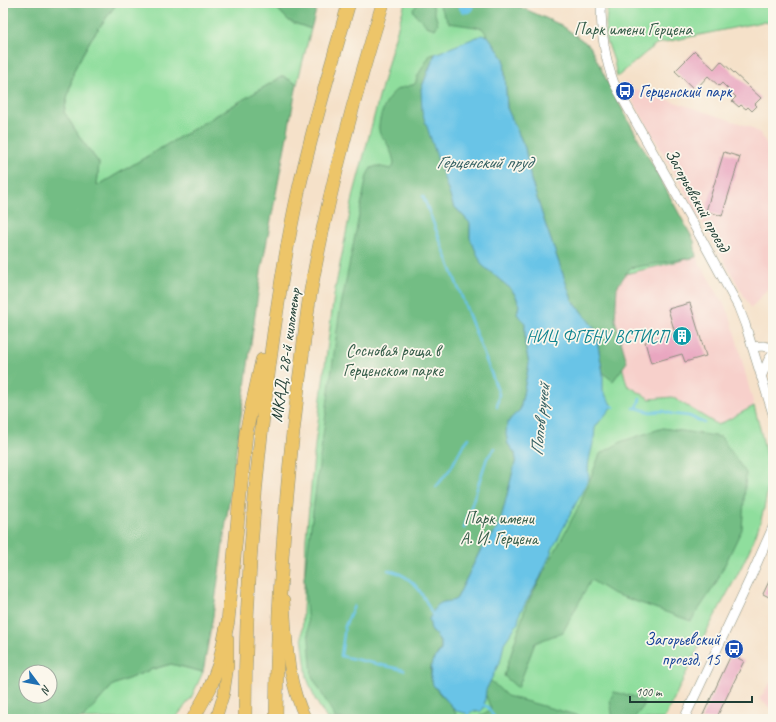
<svg xmlns="http://www.w3.org/2000/svg" width="776" height="722" font-family="Caveat,sans-serif">
<style>
.built{fill:#f7d0cb}
.green{fill:#8fde9d;stroke:#578e68}
.forest{fill:#73bd84;stroke:#497d5c;fill-rule:evenodd}
.water{fill:#69c4e7;stroke:#44808e}
.lines{fill:none;stroke-linecap:round;stroke-linejoin:round}
.stream{stroke:#69c4e7;stroke-width:2.5}
.river{stroke:#69c4e7;stroke-width:15}
.building{fill:#e9a6c0}
.minor-casing{stroke:#8a8f7e;stroke-width:10}
.major-casing{stroke:#8a8f7e;stroke-width:12}
.highway-casing{stroke:#8a8f7e;stroke-width:14}
.minor{stroke:#fff;stroke-width:9}
.major{stroke:#edc569;stroke-width:11}
.highway{stroke:#edc569;stroke-width:13}
.labels{text-anchor:middle;stroke-width:3.5;stroke-linejoin:round;paint-order:stroke}
.park-label{font-size:17px;fill:#355d49;stroke:#fbf7ec}
.transit-label{font-size:17px;fill:#164399;stroke:#fbf7ec;text-anchor:start}
.street-label{font-size:17px;fill:#1f3d34;stroke:#fbf7ec}
.culture-label{font-size:17px;fill:#0d838f;stroke:#fbf7ec;text-anchor:end}
.water-label{font-size:18px;font-style:italic;fill:#325f61;stroke:#fbf7ec}
</style>
<rect width="100%" height="100%" fill="#fbf7ec"/>
<filter id="ink" filterUnits="userSpaceOnUse"><feTurbulence type="fractalNoise" baseFrequency=".025" numOctaves="2"/><feDisplacementMap in="SourceGraphic" scale="8" xChannelSelector="R" yChannelSelector="G"/><feConvolveMatrix kernelMatrix="1 2 1 2 8 2 1 2 1" color-interpolation-filters="sRGB"/></filter>
<filter id="wash" filterUnits="userSpaceOnUse"><feTurbulence type="fractalNoise" baseFrequency=".012" numOctaves="4" result="noise"/><feDisplacementMap in="SourceGraphic" scale="16" xChannelSelector="R" yChannelSelector="G"/><feGaussianBlur stdDeviation="0.9" result="paint"/><feColorMatrix in="noise" values="0 0 0 0 0 0 0 0 0 0 0 0 0 0 0 0 0 1.4 0 .05"/><feComposite in="paint" operator="in"/></filter>
<g filter="url(#wash)">
<rect width="100%" height="100%" fill="#f5e1c9"/>
<!-- built -->
<path class="built" d="M627,82l5,6 116,38 12,7 11,18v4h2v128l-22,25 -128,-225z
M696,257l33,56 5,17 20,76 -36,19 -46,-28 -22,2 -23,-14 -27,-105z
M773,679v31l-14,-11z"/>
<!-- green -->
<path class="green" d="M117,3h155l17,18 22,8 -14,55 -14,-8 -186,110 2,-23 -18,-24 -17,-27 10,-42 17,-31z
M405,3h106l50,22 29,21 1,15 105,196 -96,23 27,105 23,14 22,-2 46,28 36,-19c7,26 17,60 13,87 -7,47 -34,89 -56,130 -17,32 -31,64 -47,96h-337l-12,-20 -8,-21 -5,-42 4,-97 9,-94 19,-150 20,-102 39,-149z
M608,3h165v20l-11,-1 -106,22 -39,33 -3,-16 -8,-23v-15z
M171,664l32,8 -12,26 -16,21h-93l31,-34 37,-15z"/>
<!-- forest -->
<path class="forest" d="M3,3h114l-26,36 -17,31 -10,42 17,27 18,24 -2,23 186,-110 14,8 -36,188 -48,344 -10,56 -32,-8 -21,6 -37,15 -31,34h-79zM26,672h24v24h-24z
M272,3h46l-7,26 -22,-8z
M418,3h14l6,21 -3,5 -9,-3c-3,-7 -10,-8 -13,-16z
M442,3h69l50,22 29,21 18,37 86,158 2,16 -66,11 -13,19 -2,33 12,42 -14,19 -10,-8 -8,-44 -23,-29 -26,-74 -15,-46 -6,-32 -18,-40 -3,-49 -22,-31 -33,-5 -9,-16z
M435,54l-14,35 32,116 17,18v15l46,58 3,9 -2,9 8,9v21l4,20 -9,46 -8,7 -4,27 7,9 1,6 -16,64 -5,9 -15,19 -23,47 -5,4h-9l-12,28c2,3 6,6 8,10 6,10 -4,14 -7,22 -2,6 -2,16 1,22 6,14 21,17 24,35h-121l-24,-43 -8,-98 35,-262 28,-141 4,-7 6,-2 14,3 3,-4c0,-8 -5,-17 -8,-24 -2,-2 -5,-4 -6,-7 -5,-10 7,-37 15,-43 3,-3 15,-5 20,-7l3,-9 12,-20z
M663,428l58,9 25,36 -4,56 -27,56 -24,36 -79,-28 -21,-13 -28,52 -28,11 -17,45 -14,-12 22,-70 54,-102 20,-50 23,-13z
M491,681l16,15 83,23h-114l15,-10 -8,-21z
M614,692l18,4 11,5v6l-10,12h-20l-3,-19z"/>
<!-- water -->
<path class="water" d="M482,35l6,1 16,23 3,49 18,40 6,32 15,46 26,74 23,29 8,44v18l9,15c-5,8 -11,13 -16,20 -2,3 -1,8 -2,12 -2,14 -8,25 -5,40l-36,70 -13,30 -20,35 -2,10 -14,20 -3,16 -15,31 -2,18 -4,4c-4,-1 -8,-2 -11,2l-13,-3 -23,-26 -2,-9 1,-14 9,-12v-6l-2,-5 -8,-9 -2,-11c3,-5 6,-14 12,-16 6,-3 11,0 16,-5l23,-47 15,-19 5,-9 16,-64 -1,-6 -7,-9 -2,-10 1,-10 5,-7 8,-7 9,-46 -4,-20v-21l-8,-9 2,-9 -3,-9 -5,-7 -29,-24 -12,-27v-15l-17,-18 -31,-93 -1,-23 14,-35z"/>
<g class="lines">
<!-- stream -->
<path class="stream" d="M423,196l75,195 1,3 -2,13
M612,406l2,1
M633,408h4l3,-9
M637,408l13,4 13,-1 9,3 17,2 15,7
M436,487l15,-19 11,-21 7,-9
M464,528l23,-70 8,-10
M388,570c4,1 9,2 12,4 17,8 25,24 32,40
M354,606l-9,20 -4,30 63,14
M483,705l5,2 7,12
M468,719v-7"/>
<!-- river -->
<path class="river" d="M466,6v-3"/>
</g>
<g id="blocks">
<!-- building -->
<path class="building" d="M695,51l19,18 7,-8 40,37 -6,6 2,2 -5,5 -4,-4 -2,2 -5,-4 -2,2 -7,-6 4,-4 -14,-14 -3,3 -11,-10 -13,14 -20,-19z
M724,152l16,5 -18,59 -16,-5z
M690,303l16,53 -21,6 -3,-8 -31,9 -6,-21 30,-9 -7,-24z
M773,573v26l-10,-5z
M731,655l13,6 -28,58h-15z"/>
</g>
</g>
<g filter="url(#ink)">
<use href="#blocks" fill-opacity="0" stroke="#8a8f7e" stroke-width="1"/>
<g class="lines">
<!-- minor casing -->
<g class="minor-casing">
<path id="minor" d="M601,3c0,28 3,54 13,80l87,155 37,68 7,18 28,90
M752,347l11,-1 10,2
M761,377l8,-18 4,-5
M684,719l65,-138 24,-54"/>
</g>
<!-- major casing -->
<g class="major-casing">
<path id="major" d="M284,601c3,40 3,82 22,118
M216,719l8,-26 4,-27v-27"/>
</g>
<!-- highway casing -->
<g class="highway-casing">
<path id="highway" d="M193,719l17,-31 9,-24 9,-43 18,-188 16,-73
M245,719c0,-112 8,-224 22,-335 8,-64 17,-128 31,-191 14,-64 33,-127 51,-190
M276,719c1,-114 9,-226 23,-339 4,-26 6,-53 10,-79 17,-101 44,-200 74,-298"/>
</g>
<!-- minor -->
<use href="#minor" class="minor"/>
<!-- major -->
<use href="#major" class="major"/>
<!-- highway -->
<use href="#highway" class="highway"/>
</g>
</g>
<!-- icons -->
<defs>
<g id="bus-disc" transform="scale(1)"><circle r="9.5" fill="#1a4fb4" stroke="#fbf7ec"/><path d="M-5-6H5V4H4V6H2V4H-2V6H-4V4H-5ZM-3.5-4V0h7V-4ZM-3.5 1.2v1.5H-2V1.2ZM2 1.2v1.5H3.5V1.2Z" fill="#fff"/></g>
<g id="building-disc" transform="scale(1)"><circle r="9.5" fill="#0f9aa8" stroke="#fbf7ec"/><path d="M-4-6H4V6H1V3H-1V6H-4ZM-2.5-4.3h1.7v1.8h-1.7ZM.8-4.3h1.7v1.8H.8ZM-2.5-1h1.7V.8h-1.7ZM.8-1h1.7V.8H.8Z" fill="#fff"/></g>
</defs>
<g fill-rule="evenodd">
<use href="#bus-disc" x="625" y="91"/>
<use href="#building-disc" x="682" y="336"/>
<use href="#bus-disc" x="734" y="649"/>
</g>
<g class="labels">
<!-- park labels -->
<g class="park-label">
<text x="633" y="35">Парк имени Герцена</text>
<text x="393" y="356">Сосновая роща в<tspan x="393" dy="20">Герценском парке</tspan></text>
<text x="499" y="524">Парк имени<tspan x="499" dy="20">А. И. Герцена</tspan></text>
</g>
<!-- transit labels -->
<g class="transit-label">
<text x="639" y="97">Герценский парк</text>
<text x="720" y="645" text-anchor="end">Загорьевский<tspan x="720" dy="20">проезд, 15</tspan></text>
</g>
<!-- street labels -->
<g class="street-label">
<text transform="translate(698 200) rotate(61)" y="6">Загорьевский проезд</text>
<text transform="translate(285 355) rotate(-82)" y="6">МКАД, 28-й километр</text>
</g>
<!-- culture labels -->
<g class="culture-label">
<text x="668" y="342">НИЦ ФГБНУ ВСТИСП</text>
</g>
<!-- water labels -->
<g class="water-label">
<text x="484" y="168">Герценский пруд</text>
<text transform="translate(540 420) rotate(-84)" y="6">Попов ручей</text>
</g>
</g>
<!-- margin -->
<rect width="776" height="722" fill="none" stroke="#fbf7ec" stroke-width="16"/>
<!-- north arrow -->
<g transform="translate(38 684) rotate(122)"><circle r="19" fill="#fbf7ec" stroke="#a3ada2"/>
<path d="M0-3L7 15L0 10L-7 15Z" fill="#1f6fb2"/>
<text y="-6" font-size="11" font-weight="bold" text-anchor="middle" fill="#1f3d34">N</text>
</g>
<!-- scale -->
<path d="M630 696v6h122v-6" fill="none" stroke="#1f3d34" stroke-width="2"/>
<text x="636" y="696" font-size="12" fill="#1f3d34" stroke="#fbf7ec" stroke-width="3" paint-order="stroke">100 m</text>
</svg>
